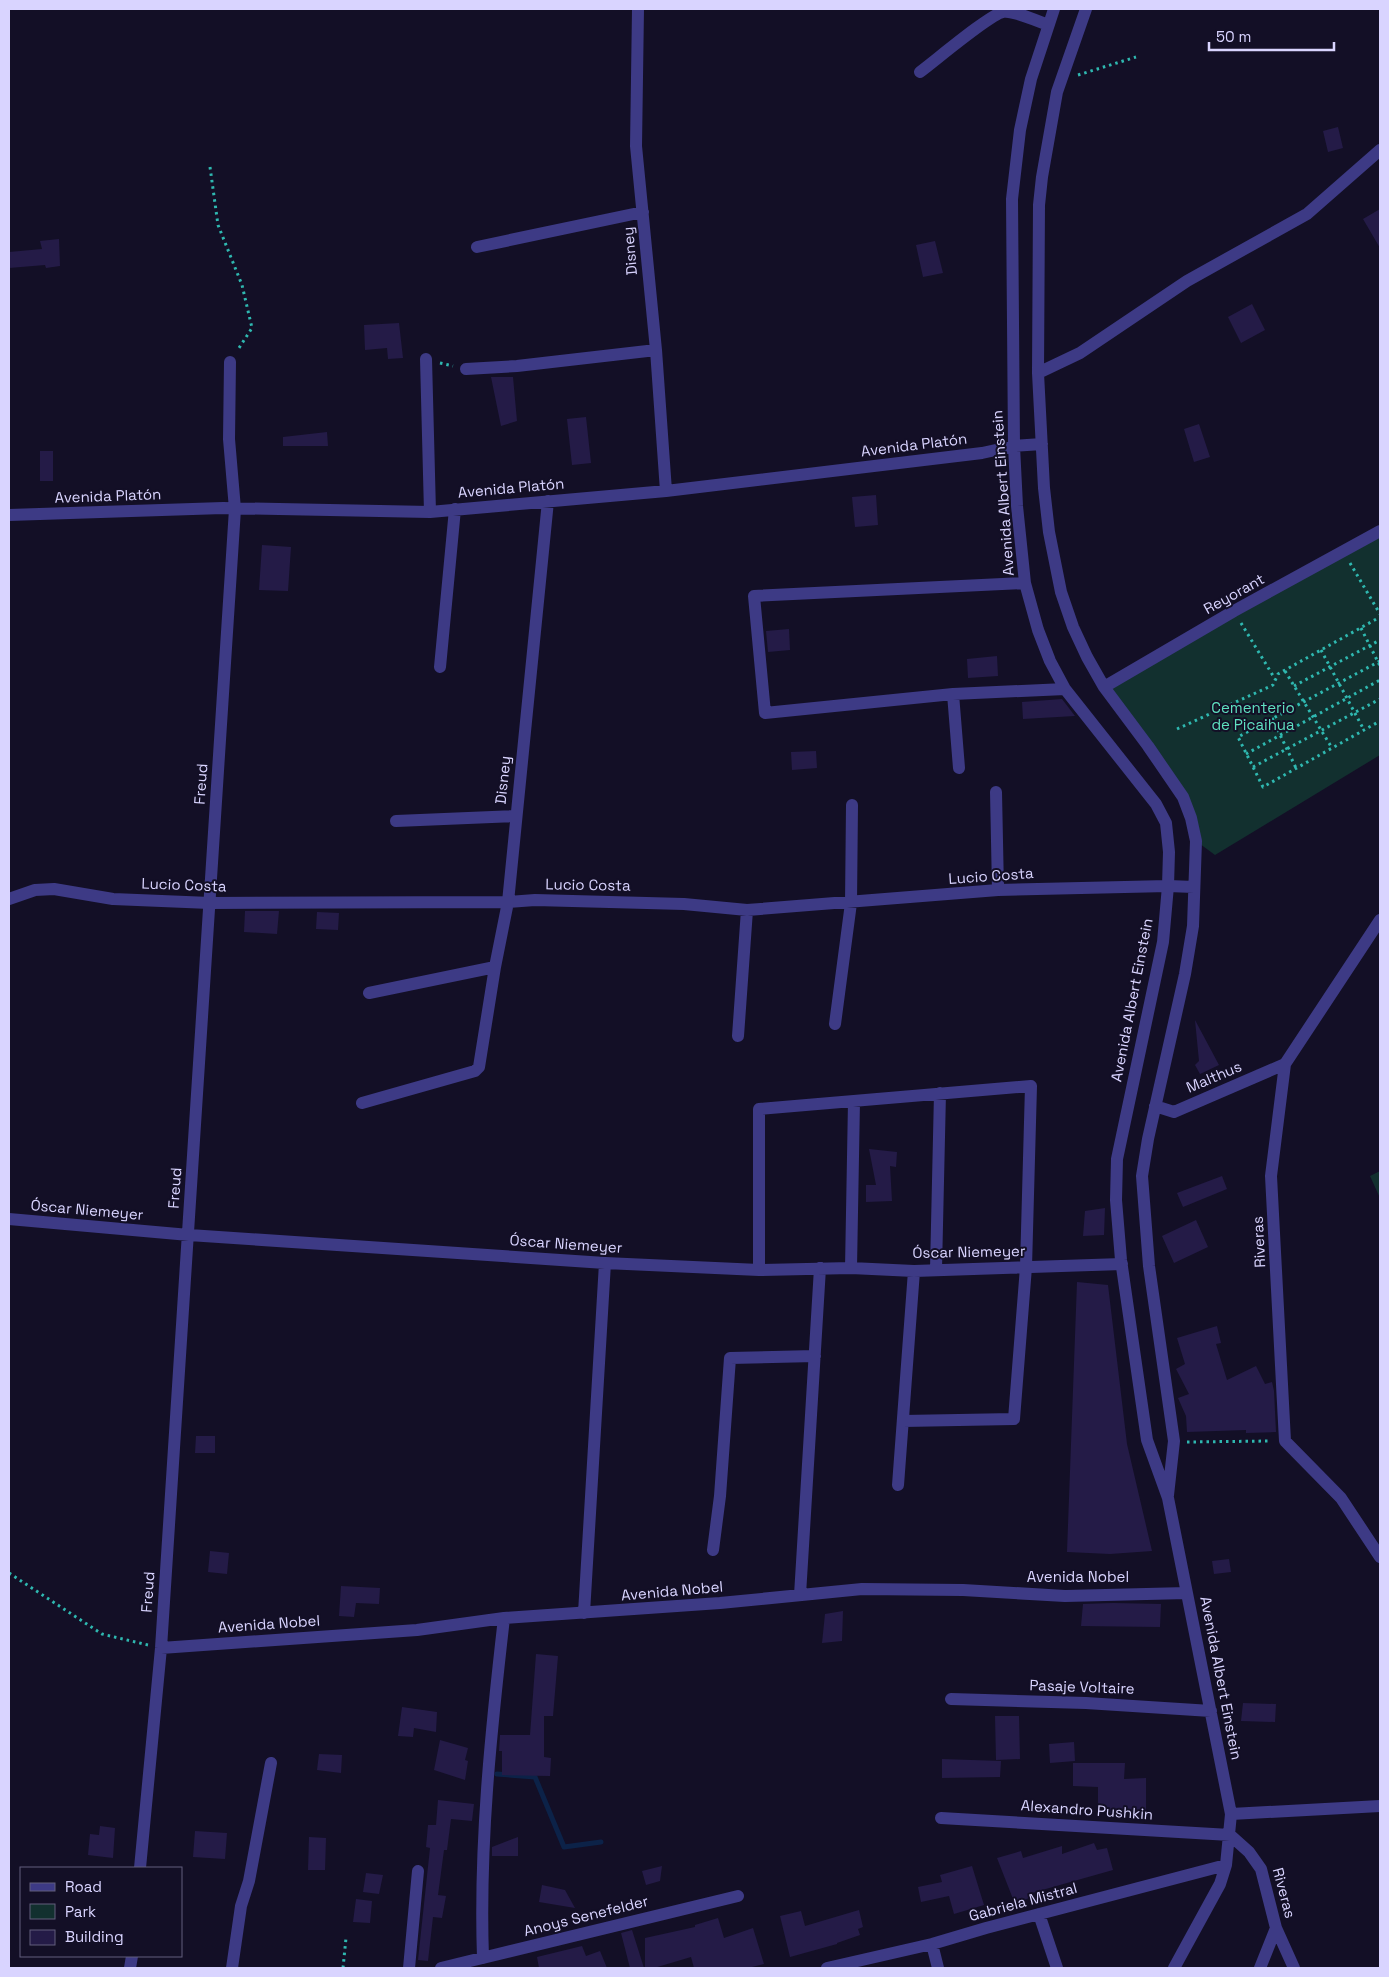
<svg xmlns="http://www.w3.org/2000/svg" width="1389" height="1977" font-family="'Space Grotesk',sans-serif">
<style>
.green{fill:#12302f}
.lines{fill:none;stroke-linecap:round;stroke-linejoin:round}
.stream{stroke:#0c2248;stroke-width:5}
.building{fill:#241b47}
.path{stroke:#2fb8b0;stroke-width:3;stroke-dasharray:2.5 4;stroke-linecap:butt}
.minor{stroke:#3d3a85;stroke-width:12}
.labels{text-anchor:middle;stroke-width:4;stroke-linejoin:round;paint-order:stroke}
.street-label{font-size:15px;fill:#d9d4ff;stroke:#130f26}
.park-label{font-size:15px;fill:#5fe0c0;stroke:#130f26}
</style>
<rect width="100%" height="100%" fill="#130f26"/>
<!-- green -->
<path class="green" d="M1380,531v224l-165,100 -19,-14 -5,-23 -87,-131z
M1380,1171v27l-10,-22z"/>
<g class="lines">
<!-- stream -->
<path class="stream" d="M497,1774l38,3 29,70 37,-5"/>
</g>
<!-- building -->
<path class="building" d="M1338,127l5,21 -15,4 -5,-21z
M1380,209v39l-17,-29z
M59,239l1,27 -14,2 -1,-3 -36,3v-16l33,-3 -2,-8z
M935,241l8,32 -20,4 -7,-32z
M1252,304l13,26 -24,13 -13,-26z
M399,323l4,35 -15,1 -1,-11 -22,2 -1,-25z
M491,377h22l4,44 -16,5z
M586,417l5,46 -19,2 -5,-46z
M1199,424l11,33 -16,5 -10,-33z
M327,432l1,14h-45v-9z
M40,451h13v30h-13z
M876,495l2,30 -23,2 -3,-30z
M262,545l29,2 -3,44 -29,-1z
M789,629l1,21 -22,2 -2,-21z
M997,656l1,20 -30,2 -1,-19z
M1062,699l13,17 -52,3 -1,-17z
M816,751l1,17 -25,2 -1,-18z
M245,911h34l-2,23 -33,-2z
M317,912l22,1 -1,17 -22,-1z
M1195,1020l24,45 -19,9 -5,-9 4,-4z
M869,1149l28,3 -1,15 -6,-1 2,35 -26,1v-17h10z
M1222,1176l5,13 -44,18 -6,-14z
M1105,1208l-1,27 -21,1 2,-25z
M1196,1220l12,27 -34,16 -12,-27z
M1077,1282l31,3 19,159 25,107 -42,3 -43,-2z
M1217,1326l4,17 -5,1 11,36 29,-14 9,18 7,-2 2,9 2,41 -30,1v-3l-59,2 -1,-16 -8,-18 11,-4 -13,-25 9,-5 -8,-26z
M196,1436h19v17h-20z
M210,1551l19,2 -2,21 -19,-2z
M1229,1559l2,13 -17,2 -2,-13z
M341,1586l39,2 -1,16 -23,-1 -2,14 -15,-1z
M1113,1603l48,1 -1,23 -79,-1 2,-22z
M843,1611l-1,30 -20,2 3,-29z
M536,1654l22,2 -5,60h-9v41l7,1 -1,18 -48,-1v-24h-3l1,-16h30z
M1243,1703l33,1 -1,18 -34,-1z
M402,1707l35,5 -1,20 -22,-4 -1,9 -15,-1z
M995,1716h24l1,43 -24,1z
M440,1740l28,8 -3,12 3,1 -3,19 -31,-10z
M1074,1742l1,19 -25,2 -1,-19z
M319,1754l23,1 -1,18 -24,-3z
M942,1759l59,2 -1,16 -58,1z
M1073,1763h52l-1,16 22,-1v33h-22v2h-26v-26l-25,-1z
M438,1800l36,4 -2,17 -21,-2 -4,31h-3l-6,45 8,1 -4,22 -9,-1 -5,44 -10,-1 12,-112 -4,-1 2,-22h8z
M100,1826l15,2 -2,30 -25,-3 2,-21 9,1z
M195,1831l32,2 -2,26 -32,-2z
M309,1837l17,1 -1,32h-17z
M518,1837v19h-26v-9z
M1094,1843l3,7 10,-2 6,22 -85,24 1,4 -14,6 -18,-46 24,-7 2,7 39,-12v8z
M662,1866l-2,15 -14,4 -4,-14z
M972,1866l12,39 -30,9 -5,-18 -28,6 -3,-15 24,-5 -2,-7z
M366,1873l17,2 -4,19 -16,-2z
M542,1885l23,5 10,18 -36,-6z
M356,1899l16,2 -2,22 -17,-1z
M859,1910l4,17 -5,2 2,6 -23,8v1l-47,13 -10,-41 21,-5 4,15z
M718,1918l6,20 29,-10 11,36 -16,4h-54l-3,-11 -37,11h-9v-30l50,-11v-2z
M632,1930l12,38h-14l-9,-35z
M582,1946l4,10 14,-5 7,17h-68l-2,-11z"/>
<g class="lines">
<!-- path -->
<path class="path" d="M1078,75l58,-18
M210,167l8,58 24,60 10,43 -15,23
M440,363l13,3
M1350,563l30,51
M1241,623l34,56
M1361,628l19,38
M1321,650l43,80
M1380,661l-142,76 25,50 117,-66
M1285,671l47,77
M1294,686l86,-46
M1272,718l24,50
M1177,729l96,-44 5,-11 102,-57
M1246,754l134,-74
M1253,767l127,-68
M1187,1442l84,-1
M9,1573l93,61 46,11
M343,1968l3,-30"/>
<!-- minor -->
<path class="minor" d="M638,9l-2,137 20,204 10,141
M1054,9l-23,70 -11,51 -8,69 2,247 3,60 8,77 13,47 12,31 15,28 91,115 10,19 3,29 -1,34 -5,56 -46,217 -1,41 5,60 26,180 21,58 63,316 -5,51 -6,19 -46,84
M1086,9l-29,83 -15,85 -3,28 -1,168 6,115 5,44 12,60 12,35 14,30 17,30 44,59 35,51 8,21 5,23 -3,85 -8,48 -37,165 -6,37 7,90 25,175 -6,54
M920,72c15,-11 69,-57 83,-60 10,-2 34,9 45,13
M477,247l166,-35
M426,359l4,153
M466,369l51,-3 139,-16
M1038,373l42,-20 107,-72 120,-67 73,-64
M9,515l214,-7 207,4 236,-21 316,-38 32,-7 28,-2
M1025,583l-271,13 11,117 188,-19 112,-5
M440,667l15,-158
M1104,687l130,-76 146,-80
M953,694l6,74
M996,792l2,98
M396,821l120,-5
M9,899l26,-9 19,-1 59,10 97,4 298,-1 27,-2 149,4 63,6 251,-20 170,-4 26,1
M1380,920l-95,144 -14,112 14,265 56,57 39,59
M369,993l126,-26
M835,1024l16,-121 1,-98
M738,1036l9,-126
M362,1103l113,-32 4,-4 16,-100 13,-65 40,-401
M1155,1106l19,6 111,-48
M9,1219l180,16 416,28 154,7 92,-2 63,3 208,-7
M851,1268l3,-167
M936,1269l4,-176
M759,1270v-161l272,-23 -5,181 -12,152 -111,2
M898,1485l16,-214
M713,1550l7,-54 10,-138 85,-2
M800,1595l20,-327
M584,1613l21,-350
M161,1648l256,-18 87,-12 216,-15 142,-14 101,1 102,6 122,-3
M951,1699l135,4 125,8
M1231,1814l149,-8
M941,1818l289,17 19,17 12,17 15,59 18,40
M140,1868l21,-220 74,-1139 -6,-70 1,-77
M1039,1914l18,54
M932,1944l6,24
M483,1958c-4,-113 8,-227 21,-340
M130,1968l2,-12
M232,1968l9,-62 8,-25 22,-118
M409,1968l9,-97
M441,1968l297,-72
M827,1968l105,-24 54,-16 240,-63
M1260,1968l16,-40"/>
</g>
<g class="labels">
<!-- street labels -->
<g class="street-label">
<text transform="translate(630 251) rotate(-95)" y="5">Disney</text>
<text transform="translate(914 445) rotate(-7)" y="5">Avenida Platón</text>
<text transform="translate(511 488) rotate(-5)" y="5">Avenida Platón</text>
<text transform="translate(1003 493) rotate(-94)" y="5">Avenida Albert Einstein</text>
<text transform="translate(108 496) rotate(-2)" y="5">Avenida Platón</text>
<text transform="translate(1234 594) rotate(-29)" y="5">Reyorant</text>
<text transform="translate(503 780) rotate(-84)" y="5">Disney</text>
<text transform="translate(201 784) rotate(-86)" y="5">Freud</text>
<text transform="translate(991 876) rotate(-4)" y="5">Lucio Costa</text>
<text transform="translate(184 885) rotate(2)" y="5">Lucio Costa</text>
<text transform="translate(588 885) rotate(1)" y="5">Lucio Costa</text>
<text transform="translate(1132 1000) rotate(-79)" y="5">Avenida Albert Einstein</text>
<text transform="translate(1214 1077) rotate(-23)" y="5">Malthus</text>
<text transform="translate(175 1188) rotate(-86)" y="5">Freud</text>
<text transform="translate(87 1210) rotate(5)" y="5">Óscar Niemeyer</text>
<text transform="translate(1259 1242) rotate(-93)" y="5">Riveras</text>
<text transform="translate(566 1244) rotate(4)" y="5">Óscar Niemeyer</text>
<text transform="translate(969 1252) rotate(-1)" y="5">Óscar Niemeyer</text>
<text x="1078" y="1582">Avenida Nobel</text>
<text transform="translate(672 1591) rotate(-5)" y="5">Avenida Nobel</text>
<text transform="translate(148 1592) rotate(-86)" y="5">Freud</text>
<text transform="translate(269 1624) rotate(-4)" y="5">Avenida Nobel</text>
<text transform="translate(1221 1678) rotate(79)" y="5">Avenida Albert Einstein</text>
<text transform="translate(1082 1687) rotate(2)" y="5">Pasaje Voltaire</text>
<text transform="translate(1087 1810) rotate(4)" y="5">Alexandro Pushkin</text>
<text transform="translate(1284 1893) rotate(75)" y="5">Riveras</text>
<text transform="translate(1023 1902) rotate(-15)" y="5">Gabriela Mistral</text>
<text transform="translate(586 1916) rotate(-14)" y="5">Anoys Senefelder</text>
</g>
<!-- park labels -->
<g class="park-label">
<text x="1253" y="713">Cementerio<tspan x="1253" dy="17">de Picaihua</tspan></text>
</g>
</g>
<!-- border -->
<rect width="1389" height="1977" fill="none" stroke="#d9d4ff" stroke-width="20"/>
<!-- legend -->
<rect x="20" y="1867" width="162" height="90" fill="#130f26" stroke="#625e7d"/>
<rect x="30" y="1883" width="25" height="8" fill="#3d3a85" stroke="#625e7d"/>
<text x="65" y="1892" font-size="15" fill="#d9d4ff">Road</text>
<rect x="30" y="1904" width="25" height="15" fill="#12302f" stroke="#625e7d"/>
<text x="65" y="1917" font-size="15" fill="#d9d4ff">Park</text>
<rect x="30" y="1930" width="25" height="15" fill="#241b47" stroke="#625e7d"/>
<text x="65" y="1942" font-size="15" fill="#d9d4ff">Building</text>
<!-- scale -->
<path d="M1209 42v8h125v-8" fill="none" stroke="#d9d4ff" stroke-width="2.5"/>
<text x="1216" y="42" font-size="15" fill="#d9d4ff" stroke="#130f26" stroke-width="4" paint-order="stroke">50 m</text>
</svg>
